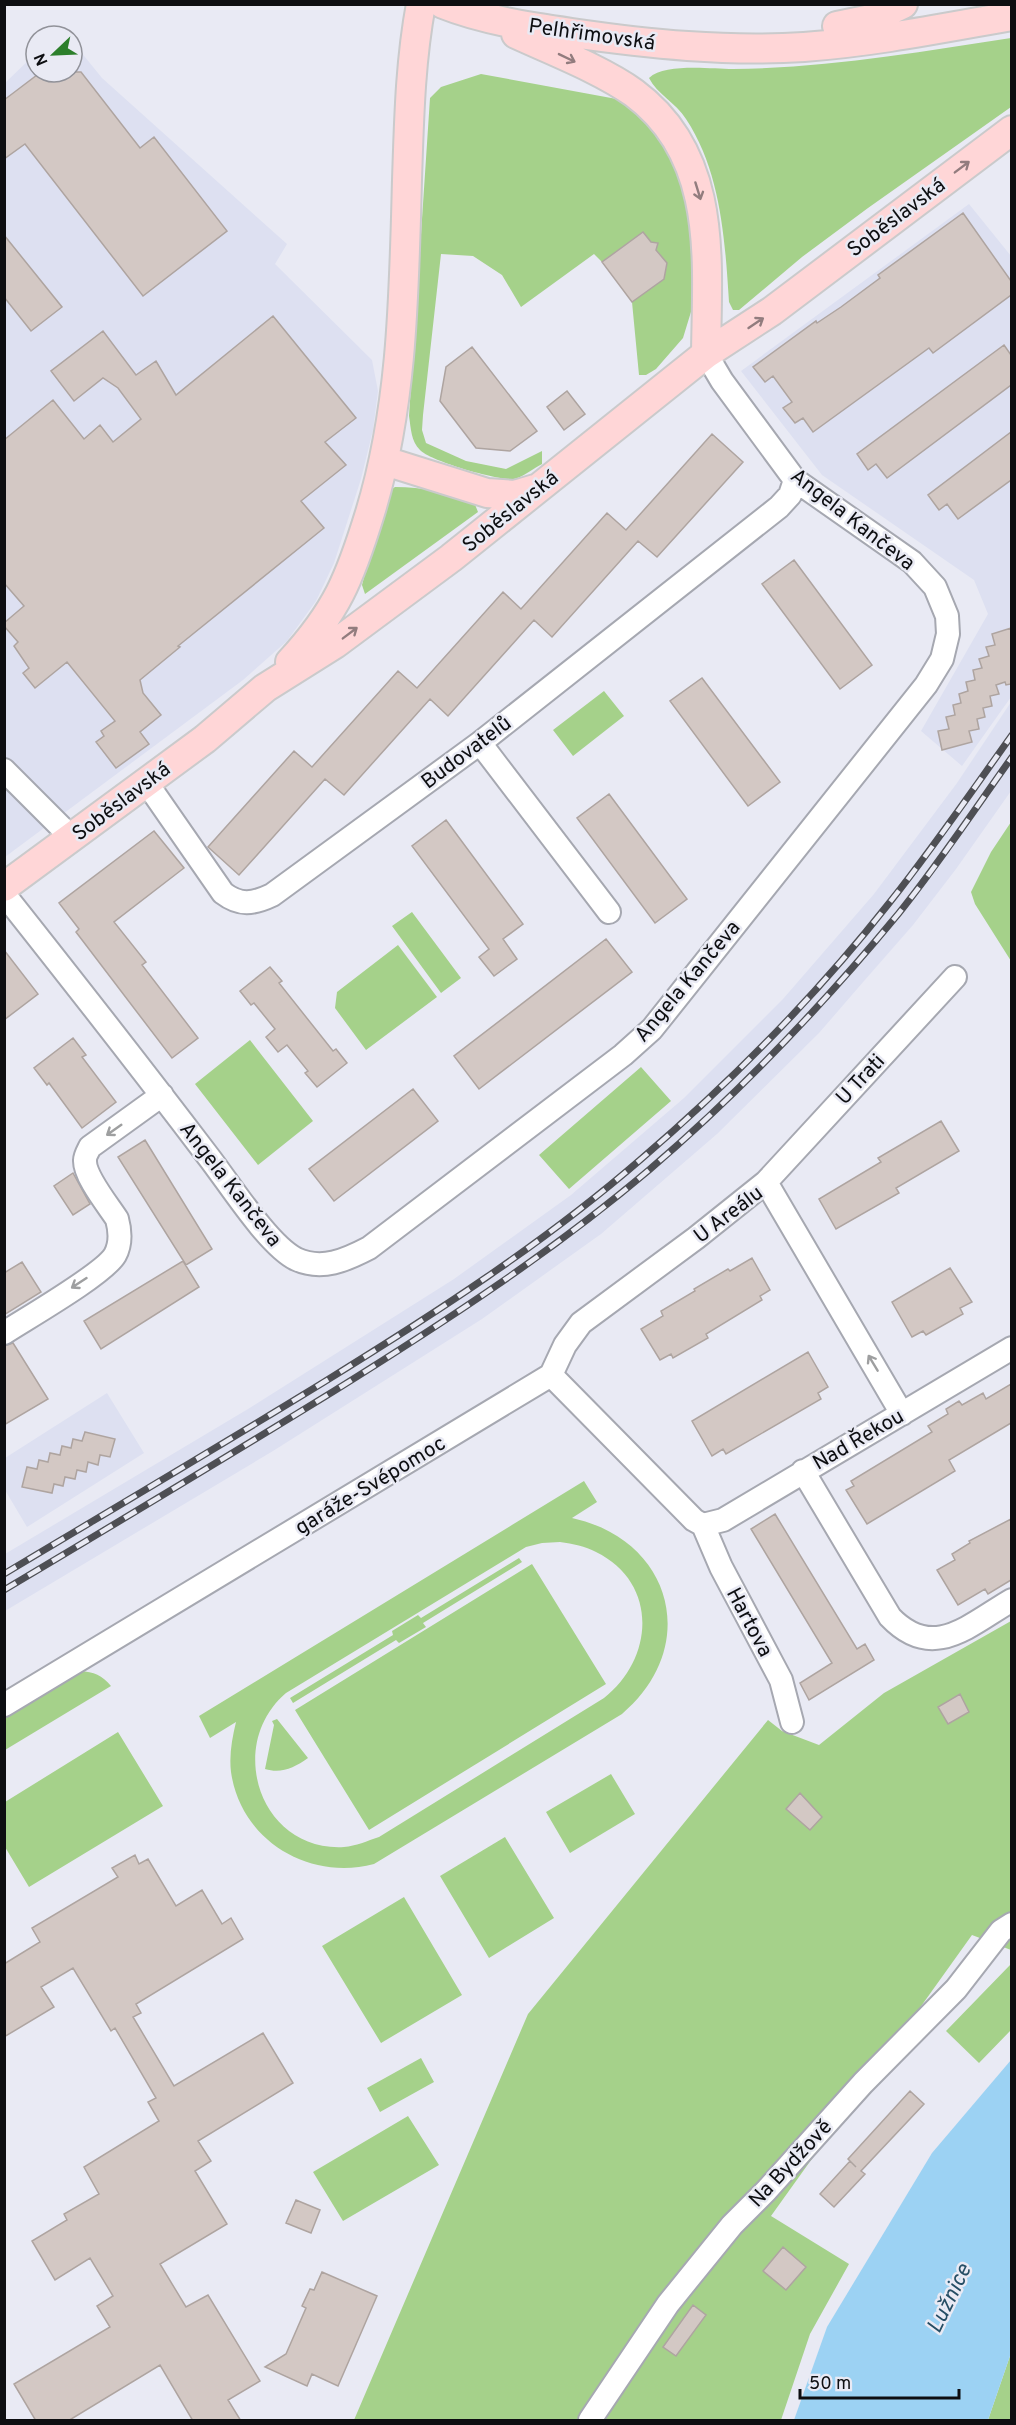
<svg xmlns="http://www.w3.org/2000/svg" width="1016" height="2425" font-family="Overpass,sans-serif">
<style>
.built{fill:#dde0f1}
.green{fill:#a5d18a;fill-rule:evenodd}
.water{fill:#9cd2f3}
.building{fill:#d3c8c4;stroke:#aea4a0;stroke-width:1.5}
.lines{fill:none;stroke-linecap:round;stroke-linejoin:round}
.minor-casing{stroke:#a6a8b1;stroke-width:26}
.major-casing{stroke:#cacacb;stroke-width:32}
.minor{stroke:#fff;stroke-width:22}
.major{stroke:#ffd6d7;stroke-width:28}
.rail-casing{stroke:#4e4f54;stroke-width:7}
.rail{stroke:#e9eaf4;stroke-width:4.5;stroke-dasharray:14;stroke-linecap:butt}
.oneway{stroke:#927c7e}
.oneway2{stroke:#9e9fa0}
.labels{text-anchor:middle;stroke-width:5;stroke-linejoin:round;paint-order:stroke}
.street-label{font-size:21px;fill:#0d0e11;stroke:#e9eaf4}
.water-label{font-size:22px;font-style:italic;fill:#254e65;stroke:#e9eaf4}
</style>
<rect width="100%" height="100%" fill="#e9eaf4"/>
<!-- built -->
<path class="built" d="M72,41l30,37 185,166 -12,20 97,96 6,31 -5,39 -12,49 -27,84 -18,38 -29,40 -44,39 -238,177 -1,-773 32,-31v19h36z
M969,204l42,52v441l-49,69 -41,-35 67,-117 -14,-34 -152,-105 -81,-104z
M1011,702v89l-55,78 -43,56 -49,56 -45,52 -102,101 -116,100 -119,85 -209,132 -268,160v-57l243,-145 206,-130 117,-84 113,-97 99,-99 91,-105 83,-111z
M107,1393l37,60 -117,74 -22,-37v-32z"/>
<!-- green -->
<path class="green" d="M1011,38v69l-143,101 -66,49 -63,53h-6l-4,-8c-4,-62 -8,-130 -43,-183 -10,-16 -29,-25 -37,-41 16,-15 61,-9 84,-9 94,-1 186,-17 278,-31z
M481,74l141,26 36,33 17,31 21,59 -2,79 -11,36 -27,31 -10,6h-7l-7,-73 32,-23 3,-15 -24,-32 -41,30 -8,-8 -73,53 -19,-32 -29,-19 -32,-2 -18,161 -1,15 4,13 40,18 40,8 36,-18v13c-8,4 -19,13 -28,15 -15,2 -84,-18 -94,-29 -9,-9 -9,-21 -11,-34l21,-318 11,-11z
M395,487c28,0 52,6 79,15l4,10 -113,82 -3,-9 24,-92z
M604,691l20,25 -51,40 -20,-26z
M1011,822v139l-36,-57 -4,-12 20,-40z
M412,912l49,66 -20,15 -49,-67z
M398,945l39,52 -71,53 -31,-42 2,-16z
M250,1040l63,81 -55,44 -63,-81z
M641,1067l30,34 -102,88 -30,-34z
M584,1481l13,21 -25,16c101,22 129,129 50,196l-248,150c-65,17 -133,-23 -143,-92 -2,-17 1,-33 5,-50l-26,16 -11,-22zM560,1542c13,2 25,4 36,10 63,31 58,107 8,146l-225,139c-12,4 -23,9 -35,10 -84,5 -119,-102 -58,-154l240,-146 16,-4z
M519,1558l3,4 -99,61 3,4 -27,16 -3,-3 -103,63 -3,-5 103,-63 -1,-4 26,-16 3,3z
M532,1564l74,120 -237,146 -74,-120z
M1011,1621v329l-39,-15 -201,281 78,48 -39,70 -29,86h-427l174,-406 240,-294 14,11 37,14 65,-52z
M80,1671c14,1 22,4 31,15l-106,64v-35z
M277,1719l31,39c-14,10 -27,16 -43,11l9,-44 -2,-4z
M118,1732l45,74 -134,81 -24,-40v-45z
M611,1774l24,40 -65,39 -24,-41z
M505,1837l49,81 -65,40 -49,-82z
M404,1897l58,98 -81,48 -59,-97z
M1011,1964v66l-32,33 -33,-32z
M421,2058l13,24 -54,30 -13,-24z
M408,2116l31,49 -96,56 -30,-49z
M1011,2353v67h-23z"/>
<!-- water -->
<path class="water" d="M1011,2060v293l-23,67h-194l33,-93 105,-174z"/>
<!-- building -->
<path class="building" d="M41,72h40l59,76 14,-11 73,94 -84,65 -118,-152 -21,15v-59z
M963,213l48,68v14l-78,58 -4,-5 -116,84 -10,-14 -8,5 -12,-15 9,-6 -19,-26 -8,6 -12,-15 63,-46 1,2 24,-16 39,-29 -2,-3z
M643,232l8,10 7,1 -2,7 11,13 -3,16 -32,23 -30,-40z
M4,235l58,72 -31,24 -27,-34z
M273,316l83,102 -31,24 21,23 -45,36 23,27 -146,118 2,1 -40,33 3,13 18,22 -21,17 9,12 -33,24 -20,-26 8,-6 -3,-5 14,-10 -48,-59 -32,26 -12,-15 6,-5 -15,-22 4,-4 -14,-16v-3l20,-17 -20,-23v-143l49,-40 31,39 16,-14 13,17 28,-23 -23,-31 -15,-10 -29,23 -23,-30 52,-40 33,44 20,-14 20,34z
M1004,345l7,10v30l-124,93 -11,-14 -8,6 -11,-16z
M472,347l65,84 -27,20 -34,-3 -36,-47 6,-34z
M567,391l18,23 -21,16 -17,-23z
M1011,432v48l-53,39 -11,-15 -8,6 -11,-15z
M712,434l31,28 -86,95 -19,-16 -86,96 -18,-17 -86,96 -18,-17 -86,96 -19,-16 -86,96 -31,-28 86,-96 18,16 86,-96 19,17 86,-96 18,17 86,-96 19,17z
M794,560l78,105 -32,24 -78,-105z
M1011,628v56l-5,1 -1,-3 -9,3 3,9 -9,2 2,10 -9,2 2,9 -8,2 2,10 -10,2 3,11 -30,8 -4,-19 11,-2 -3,-12 9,-2 -2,-10 8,-2 -2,-9 9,-3 -2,-9 9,-2 -2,-10 9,-2 -3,-9 10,-3 -3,-9 9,-2 -3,-11z
M702,678l78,104 -32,24 -78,-105z
M609,794l78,105 -32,24 -78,-105z
M446,820l77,104 -20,15 14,20 -23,17 -15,-19 10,-8 -77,-103z
M154,831l30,37 -70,54 32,40 -4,3 56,73 -26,20 -96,-126 3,-3 -20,-26z
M606,939l26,33 -153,117 -25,-33z
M4,950l34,44 -34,26z
M270,967l12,14 -3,2 54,68 3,-2 11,14 -30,24 -12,-14 3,-2 -21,-26 -9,7 -12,-15 9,-8 -21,-26 -3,2 -11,-14z
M73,1038l13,17 -4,2 34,45 -34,26 -33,-45 -2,2 -13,-17z
M413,1089l25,32 -104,80 -25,-32z
M941,1121l18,30 -63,37 3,5 -63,36 -17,-30 62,-37 -3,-4z
M145,1140l67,109 -26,16 -68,-108z
M73,1173l17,31 -17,11 -19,-29z
M752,1258l18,32 -10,6 2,4 -56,34 2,4 -35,20 -2,-4 -11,6 -19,-31 22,-13 -2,-5 34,-20 -1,-2 34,-20 2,2z
M183,1261l16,26 -98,62 -17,-28z
M22,1262l19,30 -37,23v-42z
M950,1268l22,34 -12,6 3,6 -37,21 -3,-4 -11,6 -20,-35z
M13,1343l35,56 -44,26v-79z
M808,1352l20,35 -10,6 3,6 -95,55 -3,-5 -11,7 -20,-35z
M1011,1384v39l-62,37 6,11 -88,53 -21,-34 8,-4 -3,-5 81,-49 -4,-6 20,-12 -2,-5 13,-8 3,4 21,-12 3,6z
M85,1432l30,7 -5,18 -10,-2 -2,10 -10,-3 -2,10 -9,-2 -2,9 -10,-2 -2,9 -9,-2 -2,9 -30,-6 5,-20 10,2 2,-9 9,2 2,-9 10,2 2,-9 9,2 2,-9 9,2z
M775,1514l82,135 8,-5 9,16 -65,40 -9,-17 32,-20 -81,-134z
M1011,1519v61l-23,14 -3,-5 -27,16 -21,-35 18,-10 -3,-6 18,-11 -1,-2z
M960,1694l9,18 -21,12 -10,-17z
M800,1793l22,24 -12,13 -24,-21z
M135,1855l4,9 9,-5 28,47 26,-16 20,34 9,-6 12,21 -107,65 5,9 -8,4 41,69 89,-53 30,50 -95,58 13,20 -16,10 32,53 -67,40 26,43 22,-12 52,86 -32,19 13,21h-48l-33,-56 -92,56h-32l-22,-37 96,-57 -13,-21 16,-10 -23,-38 -35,22 -23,-39 35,-21 -3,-6 35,-20 -15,-27 75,-46 -11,-19 8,-4 -41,-70 -4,3 -38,-63 -32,19 13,20 -50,30v-73l36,-22 -8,-14 86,-51 -6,-9z
M910,2091l14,13 -63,67 4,3 -31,33 -14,-13 30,-33 6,6 -8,-8z
M296,2200l24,10 -9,23 -25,-10z
M783,2247l23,20 -20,23 -23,-19z
M322,2272l55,24 -39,90 -26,-12 -5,12 -42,-19 21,-13 20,-46 -4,-2 8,-17 4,1z
M693,2305l13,10 -30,41 -13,-9z"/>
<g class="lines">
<!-- minor casing -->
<g class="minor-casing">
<path id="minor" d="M480,743l129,169
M4,770l68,68
M146,782l77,111c17,13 30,11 49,2l208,-152 299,-236 11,-12 5,-15
M4,894c69,87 137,174 204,262 21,27 60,89 88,103 26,12 50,1 73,-11l254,-193 29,-26 274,-344 16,-26 6,-25 -1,-18 -12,-29 -23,-25 -117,-82 -73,-99 -16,-27
M766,1182l136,232
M4,1333c23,-15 100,-59 111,-78 6,-11 5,-25 2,-36 -9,-14 -33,-43 -32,-59 0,-4 3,-9 5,-13l72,-52
M551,1375l14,-30 16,-22 115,-85 70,-56 189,-205
M551,1375l143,145 9,5 20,-5 289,-172
M803,1471l87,146c43,45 79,8 122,-17
M703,1525l18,42 60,113 11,42
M4,1705l547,-330
M590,2420l78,-116 64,-79 34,-34 97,-108 93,-94 45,-58 11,-7"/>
</g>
<!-- major casing -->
<g class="major-casing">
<path id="major" d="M443,4c40,16 87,23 129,29 76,11 155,19 232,14 70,-5 139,-19 208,-31
M837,26l34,-7 32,-15
M516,34c37,17 86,36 118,59 85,63 73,168 72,261
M385,461l102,32 28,2 20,-6
M290,662c47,-51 60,-84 80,-149 33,-108 34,-221 37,-333 2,-59 3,-117 14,-176
M4,887l201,-148 60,-51 70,-44 116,-86 255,-204 66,-43 240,-181"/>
</g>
<!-- minor -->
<use href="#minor" class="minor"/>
<!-- major -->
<use href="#major" class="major"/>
<!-- rail casing -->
<g class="rail-casing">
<path id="rail" d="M4,1574c107,-64 214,-127 320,-192 110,-68 219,-138 316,-222 91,-78 176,-164 250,-258 43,-54 82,-111 122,-167
M4,1590c111,-66 221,-132 330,-199 109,-68 217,-138 315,-221 91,-78 174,-165 250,-257 40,-50 76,-104 113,-156"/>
</g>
<!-- rail -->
<use href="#rail" class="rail"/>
</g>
<!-- one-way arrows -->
<defs><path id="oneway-shaft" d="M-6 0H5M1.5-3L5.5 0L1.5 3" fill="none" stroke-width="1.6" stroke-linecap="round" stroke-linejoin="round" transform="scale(1.5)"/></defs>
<g class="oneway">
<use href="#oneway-shaft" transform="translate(567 58) rotate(26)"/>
<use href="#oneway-shaft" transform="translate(962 167) rotate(-37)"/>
<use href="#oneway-shaft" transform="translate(698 191) rotate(73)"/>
<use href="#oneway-shaft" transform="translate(756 323) rotate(-34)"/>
<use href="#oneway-shaft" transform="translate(350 633) rotate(-37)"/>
</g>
<g class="oneway2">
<use href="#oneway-shaft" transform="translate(114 1130) rotate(145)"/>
<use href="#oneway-shaft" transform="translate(79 1283) rotate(147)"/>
<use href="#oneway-shaft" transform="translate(873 1363) rotate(-121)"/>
</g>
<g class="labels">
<!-- street labels -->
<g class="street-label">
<text transform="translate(592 34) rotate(8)" y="7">Pelhřimovská</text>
<text transform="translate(896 217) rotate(-37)" y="7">Soběslavská</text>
<text transform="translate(510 511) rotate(-39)" y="7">Soběslavská</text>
<text transform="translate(853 519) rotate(38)" y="7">Angela Kančeva</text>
<text transform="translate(466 752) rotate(-37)" y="7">Budovatelů</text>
<text transform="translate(121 801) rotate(-37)" y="7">Soběslavská</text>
<text transform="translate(687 981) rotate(-50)" y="7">Angela Kančeva</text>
<text transform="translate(860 1079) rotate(-47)" y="7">U Trati</text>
<text transform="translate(231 1184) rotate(52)" y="7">Angela Kančeva</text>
<text transform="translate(728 1214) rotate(-37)" y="7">U Areálu</text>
<text transform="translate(858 1439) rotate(-30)" y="7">Nad Řekou</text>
<text transform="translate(370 1485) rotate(-31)" y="7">garáže-Svépomoc</text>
<text transform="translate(750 1622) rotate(62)" y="7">Hartova</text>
<text transform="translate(790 2163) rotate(-47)" y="7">Na Bydžově</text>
</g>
<!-- water labels -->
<g class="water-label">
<text transform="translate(948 2298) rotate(-64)" y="8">Lužnice</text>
</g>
</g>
<!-- border -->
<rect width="1016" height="2425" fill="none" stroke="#0d0e11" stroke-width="12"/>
<!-- north arrow -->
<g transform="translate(54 54) rotate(247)"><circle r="28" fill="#e9eaf4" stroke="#919299" stroke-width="1.5"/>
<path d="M0-4.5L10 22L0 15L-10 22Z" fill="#2c7f2b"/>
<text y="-9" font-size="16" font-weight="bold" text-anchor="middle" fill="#0d0e11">N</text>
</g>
<!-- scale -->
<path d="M800 2389v9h159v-9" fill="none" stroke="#0d0e11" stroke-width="3"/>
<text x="809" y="2389" font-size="18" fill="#0d0e11" stroke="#e9eaf4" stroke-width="4.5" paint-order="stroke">50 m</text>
</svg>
